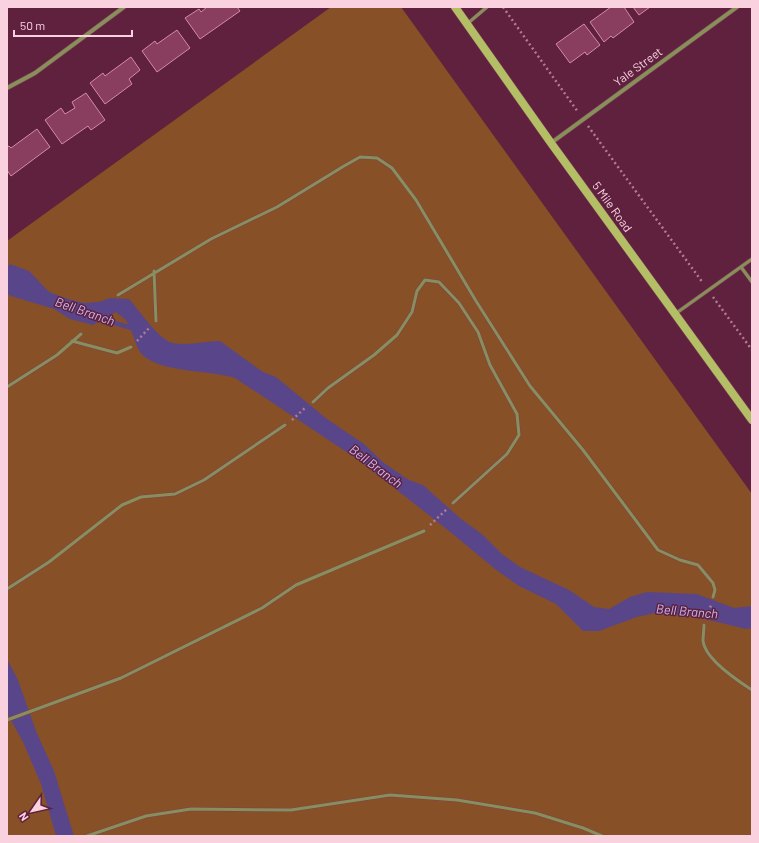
<svg xmlns="http://www.w3.org/2000/svg" width="759" height="843" font-family="Barlow,sans-serif">
<style>
.green{fill:#885026}
.water{fill:#59468a}
.lines{fill:none;stroke-linecap:round;stroke-linejoin:round}
.stream{stroke:#59468a;stroke-width:4.5}
.building{fill:#893d5f;stroke:#d48ba8}
.lane-casing{stroke:#7b415b;stroke-width:4}
.street-casing{stroke:#7b415b;stroke-width:5}
.secondary-casing{stroke:#7b415b;stroke-width:9}
.path{stroke:#af7c92;stroke-width:2.5;stroke-dasharray:2 3;stroke-linecap:butt}
.lane{stroke:#888f58;stroke-width:3}
.street{stroke:#888f58;stroke-width:4}
.secondary{stroke:#b4be64;stroke-width:8}
.labels{text-anchor:middle;stroke-width:3;stroke-linejoin:round;paint-order:stroke}
.street-label{font-size:12px;fill:#f9d1df;stroke:#5f213e}
.water-label{font-size:13px;font-style:italic;fill:#c6b9f5;stroke:#5f213e}
</style>
<rect width="100%" height="100%" fill="#5f213e"/>
<!-- green -->
<path class="green" d="M331,7h70l351,487v342h-745v-595z"/>
<!-- water -->
<path class="water" d="M10,264l19,7 20,21 19,7 16,4 15,-1 11,-4 19,1c10,11 30,41 44,44 15,3 31,-2 47,-2l43,31 13,5 51,42 37,25 20,19 25,17 14,5 37,33 23,17 19,19 18,13 49,23 25,17 15,2 21,-12 17,-5 50,2 37,14 18,-2v22l-6,1 -54,-13 -37,-3 -18,4 -38,14h-16l-27,-27 -37,-18 -24,-17 -46,-38 -89,-70 -125,-83c-26,-8 -69,-5 -90,-21 -10,-7 -11,-25 -18,-35 -2,-4 -8,-7 -11,-10l-23,13 -23,-6 -16,-10 -43,-13 -4,-2v-26z
M7,659l11,21 18,51 18,40 20,65h-18l-15,-52 -18,-42 -16,-29z"/>
<g class="lines">
<!-- stream -->
<path class="stream" d="M98,318l37,11"/>
</g>
<!-- building -->
<path class="building" d="M207,7h30l3,4 -40,28 -15,-21 14,-9 2,3z
M611,7h13l10,15 -21,16 -2,-2 -7,6 -14,-20z
M633,7h17l-11,8z
M584,24l16,21 -13,10 -2,-3 -15,11 -14,-19z
M177,30l13,18 -33,24 -15,-21 13,-10 2,3z
M131,57l9,13 -11,9 3,5 -27,20 -15,-21 13,-10 2,3z
M86,93l19,27 -14,10 -3,-4 -26,18 -17,-24 16,-12 4,6 10,-6 -3,-6z
M37,129l13,18 -39,29 -4,-6v-23l2,-1 2,2z"/>
<g class="lines">
<!-- lane casing -->
<g class="lane-casing">
<path id="lane" d="M467,24l20,-17
M741,267l11,15
M154,271l2,50
M118,295l93,-56 66,-32 67,-41 16,-9 17,1 15,10 24,32 60,101 54,85 53,64 75,100 22,10 18,5 15,18 2,7 -2,7
M675,314l77,-55
M72,341l45,12 14,-6
M7,387l50,-32 24,-21
M313,402l15,-14 46,-33 23,-20 15,-23 5,-21 8,-11 14,2 20,21 19,29 12,33 27,49 2,21 -12,19 -54,49
M7,589l42,-27 73,-57 19,-8 34,-3 29,-14 81,-55
M704,625c0,5 -1,11 -1,16 2,18 35,40 49,49
M7,720l114,-42 141,-70 34,-23 128,-54
M87,836l59,-20 45,-7 100,1 99,-15 67,5 78,13 48,15 19,8"/>
</g>
<!-- street casing -->
<g class="street-casing">
<path id="street" d="M7,88l28,-15 89,-66
M551,143l186,-136"/>
</g>
<!-- secondary casing -->
<g class="secondary-casing">
<path id="secondary" d="M455,7l96,136 201,277"/>
</g>
<!-- path -->
<path class="path" d="M503,7l75,105
M588,126l115,157
M713,297l39,53
M137,341l13,-14
M292,420l14,-13
M430,525l17,-16
M707,617l4,-12"/>
<!-- lane -->
<use href="#lane" class="lane"/>
<!-- street -->
<use href="#street" class="street"/>
<!-- secondary -->
<use href="#secondary" class="secondary"/>
</g>
<g class="labels">
<!-- street labels -->
<g class="street-label">
<text transform="translate(638 67) rotate(-36)" y="4">Yale Street</text>
<text transform="translate(612 207) rotate(54)" y="4">5 Mile Road</text>
</g>
<!-- water labels -->
<g class="water-label">
<text transform="translate(85 311) rotate(19)" y="5">Bell Branch</text>
<text transform="translate(376 466) rotate(37)" y="5">Bell Branch</text>
<text transform="translate(687 611) rotate(5)" y="5">Bell Branch</text>
</g>
</g>
<!-- border -->
<rect width="759" height="843" fill="none" stroke="#f9d1df" stroke-width="16"/>
<!-- north arrow -->
<g transform="translate(32 811) rotate(236)" stroke="#5f213e" stroke-width="3" paint-order="stroke">
<path d="M0-3L7 15L0 10L-7 15Z" fill="#f9d1df"/>
<text y="-6" font-size="11" font-weight="bold" text-anchor="middle" fill="#f9d1df">N</text>
</g>
<!-- scale -->
<path d="M14 30v6h118v-6" fill="none" stroke="#f9d1df" stroke-width="2"/>
<text x="20" y="30" font-size="12" fill="#f9d1df" stroke="#5f213e" stroke-width="3" paint-order="stroke">50 m</text>
</svg>
